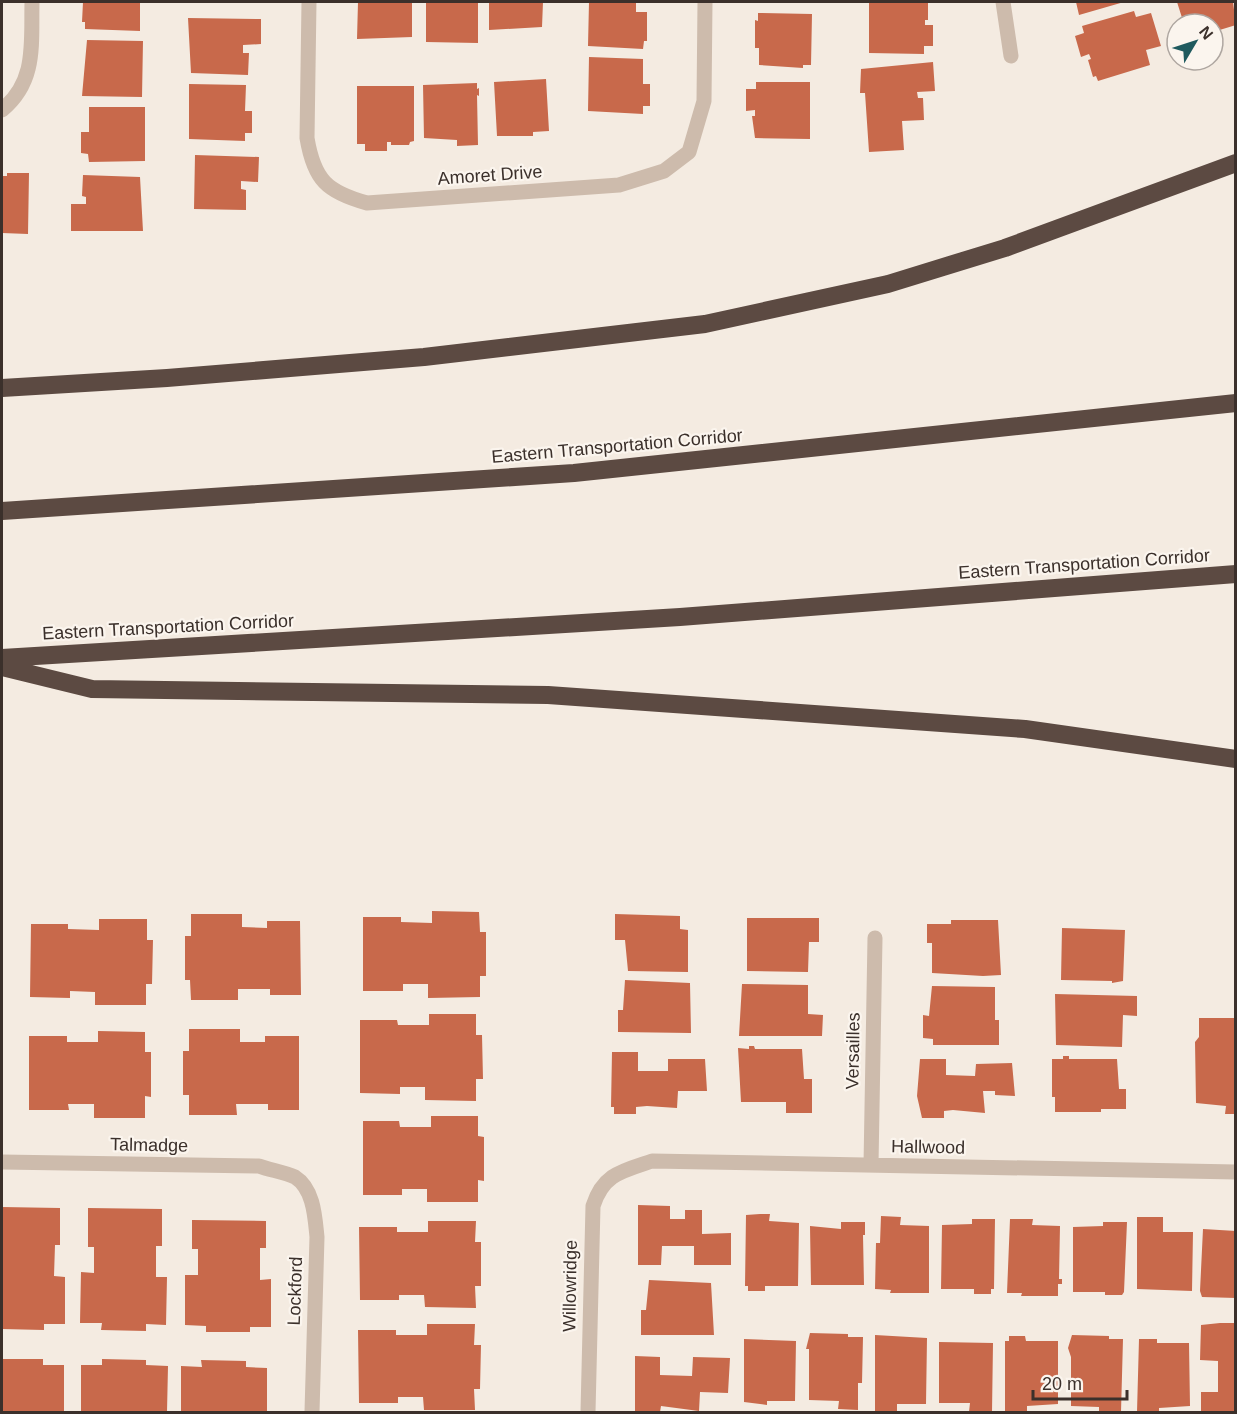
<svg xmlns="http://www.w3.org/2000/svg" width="1237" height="1414" font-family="Arial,sans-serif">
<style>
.building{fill:#c8694b}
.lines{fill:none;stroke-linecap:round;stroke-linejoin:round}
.minor{stroke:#cdbbac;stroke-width:15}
.motorway{stroke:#5c4a42;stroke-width:18}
.labels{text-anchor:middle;stroke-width:4.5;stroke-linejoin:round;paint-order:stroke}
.street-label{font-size:18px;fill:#3b302b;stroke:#fbf5ee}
</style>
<rect width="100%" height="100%" fill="#f4ebe1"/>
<!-- building -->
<path class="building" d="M83,2h57v29l-55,-2v-7h-3z
M358,2h54v35l-55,2z
M426,2h52v41l-52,-1z
M489,2h54l-1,25 -53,3z
M589,2h47v10h11v29h-3l-1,8 -55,-3z
M869,2h59v18h-3v5h8v21h-9v8l-55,-1z
M1076,2h48l-45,13z
M1177,2h56l3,23 -23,7v-8h-29z
M1134,11l2,6 15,-4 10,33 -15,4 4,15 -52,16 -2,-5 -3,1 -5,-17 3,-1 -2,-5 -8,3 -6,-21 9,-3 -2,-7z
M758,13l54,1 -1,51h-8v3l-44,-3v-17h-4v-28l3,1z
M188,18l73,1v25l-18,1v8h6l-1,22 -57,-2z
M87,40l56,1 -1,56 -60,-1z
M589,57l54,2v25h7v22h-7v8l-55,-3z
M933,62l2,29 -18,1 1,6h5l1,22 -22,1 2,29 -35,2 -4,-59h-5l1,-24z
M546,79l3,52 -16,1v4h-36l-3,-54z
M756,82h54v57l-55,-1 -3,-22h3v-6l-9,1v-22h10z
M477,83v6l2,-1v8l-2,-1 1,50 -21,1v-6l-33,-2 -1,-53z
M189,84l57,1 -1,26h7v22h-7v8l-56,-2z
M357,86h57v55l-4,1 -1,3h-18v-3h-4v9h-22v-7h-8z
M89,107h56v54l-56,1 -1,-8 -7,-1v-21h8z
M195,155l64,2 -1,25 -17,-1v8l5,1v20l-52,-1z
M7,173h22l-1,61 -26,-1v-57h5z
M83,175l57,2 3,54h-72v-27h15v-7l-4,-1z
M432,911l47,1 1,20h6v44h-6v21l-52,1v-14h-25v7h-40v-74h38v5l31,1z
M191,914h51v13l25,1v-7h33l1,74h-31v-6h-32v11h-47l-1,-20h-5v-44h6z
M615,914l65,2v13l8,1v42l-60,-1 -3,-31h-10z
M747,918h72v24h-10l-1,30 -61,-1z
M99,919h48v21h6l-1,44h-6v21h-51v-13l-25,-1v7l-40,-1 1,-73h37v5l31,1z
M951,920h47l3,55 -18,1 -51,-3v-30h-5v-19h24z
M1062,928l63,2 -2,51 -11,2v-2l-51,-1z
M625,980l65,3 1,50 -73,-1v-22h5z
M742,984l66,1v29l15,1 -1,21h-83z
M932,986l63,1v33h4v25h-66v-6l-10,-1v-23l6,1z
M1055,994l82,2v20l-14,-1 -1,32 -66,-2z
M429,1014h47v21h6l1,44h-7v22l-51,-1v-13h-25v7l-40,-1v-73h37l1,5h31z
M1199,1018h37v96h-11l1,-8 -30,-3 -1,-61 4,-5z
M189,1029h51v13h25v-6h34v74h-31v-6h-32l1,11h-48v-20h-6v-44h6z
M98,1031l47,1v20h6v45l-6,-1v22h-51v-14h-26l1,6h-40v-74h38v6h31z
M749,1046h5l1,3h47l2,30h8v34h-26v-11h-45l-3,-54 11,1z
M612,1052h26v19h30v-12h37l2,32h-29l-1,17 -30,-2 -11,1v7h-22v-7h-3z
M1063,1056h6v3h48l2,30h7v20h-25v3h-46v-15h-3v-38h11z
M920,1059h26v16l29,1 1,-12 36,-1 3,33 -20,-1v-4h-12l2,22 -32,-3 -9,1v7h-22l-5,-22z
M431,1116h47v20l6,1v44l-6,-1v22h-51v-13h-25v6h-39v-74h36l1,6h31z
M638,1205l32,1v13h15v-9h17v24l29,-1v32h-37v-19h-32l-1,19h-23z
M2,1207l58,1v37h-5l-1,31 11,1v47h-21v6l-42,-1z
M88,1208l74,1v37h-6v31h11l-1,48 -20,-1v7l-45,-1 1,-7h-22l1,-51 13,1v-26h-6z
M760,1214h10l-1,7 30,2 -1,63h-33v5h-17v-5h-3l1,-71z
M881,1216l20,1 -1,8 29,1v67h-39l1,-3 -16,-1 1,-46h4z
M1137,1217h26v15h30l-1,59 -55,-2z
M972,1219h23l-1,70h-3v5h-17v-5h-33l1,-64 30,-1z
M1010,1219h23l-1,6 28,1 -1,53h3v5h-4v12h-37l1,-3h-15z
M192,1220l74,1v27h-6v32l11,-1v48h-21v5h-44v-6l-21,-1v-50h13v-26h-6z
M428,1221h48l-1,21h6v44h-6l1,22 -51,-1 -1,-12h-25v5h-39l-1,-73h38v5h31z
M841,1222h24v13h-2l1,50h-53l-1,-59 31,3z
M1103,1222h24l-3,70 -2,3h-17v-3h-32v-65l30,-1z
M1203,1229l33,2v67l-34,-1 -2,-6z
M649,1280l62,3 3,52h-73v-25h5z
M1220,1323h15l1,89h-35v-20h17v-31l-18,-1 1,-35z
M427,1324h48l-1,21h7l-1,44h-6l1,21h-51l-1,-13h-25v6h-39l-1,-73h38v5h31z
M810,1333l38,1v3h15l-1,46h-4v27l-20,-1 1,-8 -30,-1v-51h-3z
M875,1335l52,3 -1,66h-29v8h-22z
M1072,1335l37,1v3h14l-2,73h-22v-5l-28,-1v-49l-3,-9z
M1009,1336h16l1,5h32v63l-31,2v5h-22v-70h4z
M744,1339l52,2 -1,60h-28v4l-23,-3z
M1139,1339h18v4h32l1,63 -31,2v4h-22z
M939,1342l54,1 -1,69h-23l1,-9h-31z
M635,1356l25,1v18l32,1 1,-19 37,1 -2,35 -28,-1 -1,19 -38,-5 -1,6h-25z
M2,1359h41v6h21v47h-62z
M102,1359l44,1v5l22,1 -1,46h-86v-47h21z
M201,1360l45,1v6l21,1v44h-86v-46l21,1z"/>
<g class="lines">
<!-- minor -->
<path class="minor" d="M309,2l-2,136c7,42 20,54 60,65l252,-18 45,-14 25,-19 15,-51 1,-99
M1003,2l8,54
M2,110c35,-29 29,-66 30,-108
M2,1162l257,4c10,4 26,6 36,11 19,12 20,41 22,60l-5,175
M871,1165l4,-227
M588,1412l5,-206c10,-32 29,-35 59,-45l584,11"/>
<!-- motorway -->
<path class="motorway" d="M2,388l165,-10 257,-21 281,-33 183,-40 117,-36 231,-85
M2,511l572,-38 662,-70
M2,658l678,-41 556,-43
M2,667l90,22 456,6 477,34 211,30"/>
</g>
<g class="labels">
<!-- street labels -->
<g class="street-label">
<text transform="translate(490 175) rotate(-4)" y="6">Amoret Drive</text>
<text transform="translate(617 446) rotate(-5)" y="6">Eastern Transportation Corridor</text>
<text transform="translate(1084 564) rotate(-4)" y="6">Eastern Transportation Corridor</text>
<text transform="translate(168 627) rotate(-3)" y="6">Eastern Transportation Corridor</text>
<text transform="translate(853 1051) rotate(-89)" y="6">Versailles</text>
<text transform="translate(149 1145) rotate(1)" y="6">Talmadge</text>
<text transform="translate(928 1147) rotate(1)" y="6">Hallwood</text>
<text transform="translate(570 1286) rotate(-89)" y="6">Willowridge</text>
<text transform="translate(295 1291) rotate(-88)" y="6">Lockford</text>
</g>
</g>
<!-- border -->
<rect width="1237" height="1414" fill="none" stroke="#3b302b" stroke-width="6"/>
<!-- north arrow -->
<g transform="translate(1195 42) rotate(51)"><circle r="28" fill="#fbf5ee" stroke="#aea6a0" stroke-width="1.5"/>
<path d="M0-4.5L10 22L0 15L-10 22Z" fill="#1f5a5e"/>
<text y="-9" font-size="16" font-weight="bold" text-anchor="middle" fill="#3b302b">N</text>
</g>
<!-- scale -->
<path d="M1033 1390v9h94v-9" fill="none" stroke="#3b302b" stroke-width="3"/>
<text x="1042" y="1390" font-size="18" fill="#3b302b" stroke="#fbf5ee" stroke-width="4.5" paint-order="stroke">20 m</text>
</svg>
